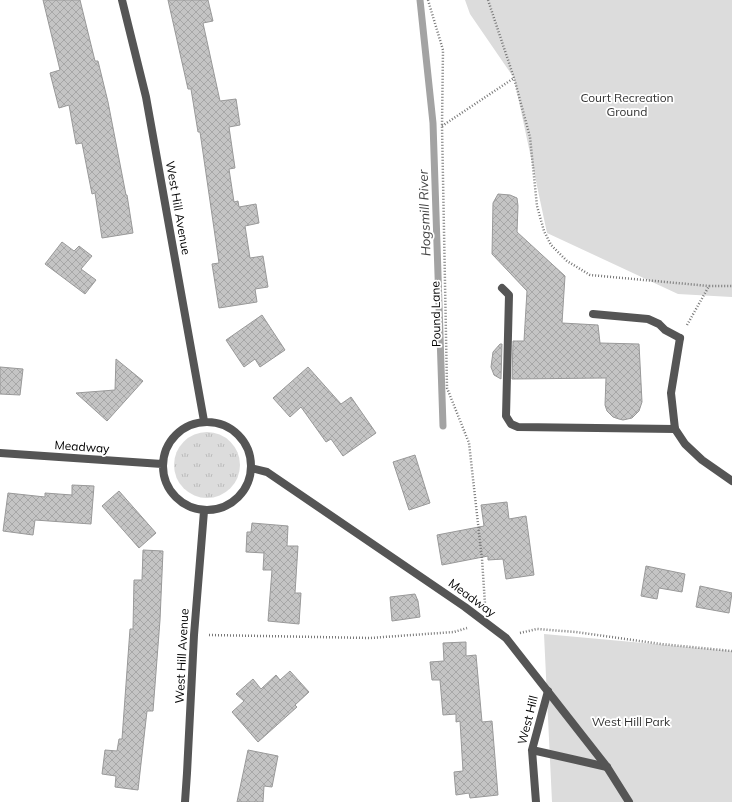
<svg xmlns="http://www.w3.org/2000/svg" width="732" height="802" font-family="Mulish,sans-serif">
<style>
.grass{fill:url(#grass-tufts)}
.park{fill:#dcdcdc}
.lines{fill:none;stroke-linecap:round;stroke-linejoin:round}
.stream{stroke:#a3a3a3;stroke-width:7}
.building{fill:url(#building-cross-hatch);stroke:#999}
.path{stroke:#777;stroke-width:2.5;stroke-dasharray:1 2;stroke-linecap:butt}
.lane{stroke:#555;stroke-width:8}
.street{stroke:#555;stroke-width:8}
.labels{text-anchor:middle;stroke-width:3.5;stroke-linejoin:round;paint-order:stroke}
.park-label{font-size:12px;fill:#333;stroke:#fff}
.street-label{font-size:12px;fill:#000;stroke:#fff}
.water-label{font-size:13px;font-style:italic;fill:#444;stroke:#fff}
</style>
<defs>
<pattern id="grass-tufts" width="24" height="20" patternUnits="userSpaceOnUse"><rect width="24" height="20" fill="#dcdcdc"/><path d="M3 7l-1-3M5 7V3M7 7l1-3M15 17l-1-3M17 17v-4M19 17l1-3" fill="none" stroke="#bbb"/></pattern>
<pattern id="building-cross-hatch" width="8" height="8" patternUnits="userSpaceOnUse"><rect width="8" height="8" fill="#c4c4c4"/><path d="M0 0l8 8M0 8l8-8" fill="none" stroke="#a7a7a7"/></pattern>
</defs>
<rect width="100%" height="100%" fill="#fff"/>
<!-- grass -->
<path class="grass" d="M174 465a33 33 0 1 1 66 0a33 33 0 1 1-66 0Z"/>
<!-- park -->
<path class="park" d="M465,0h267v297l-54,-3 -131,-61 -33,-155 -44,-64z
M544,634l188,17v151h-180z"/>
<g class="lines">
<!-- stream -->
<path class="stream" d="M420,0l13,123 10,303"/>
</g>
<!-- building -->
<path class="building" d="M43,0h37l15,61h3l10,41 18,93h1l6,38 -31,5 -7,-45 -3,1 -10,-51 -6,1 -7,-39 -10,3 -9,-35 10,-3z
M168,0h40l5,21 -10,2 17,78 16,-2 4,26 -11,2 6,41 -6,1 5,33 4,-1 1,6 17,-3 3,19 -14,3 5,32 13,-2 5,31 -13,2 2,13 -38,6 -7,-44 7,-1 -19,-131h-2l-7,-43h-3z
M498,194l12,1 7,3 1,8 -1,26 48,44 -3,47 36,2 2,18 39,1 3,58 -3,9 -7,7 -9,2 -4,-1 -6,-2 -6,-6 -2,-6 1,-27 -94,1 1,-38h11l3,-50 -35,-37 1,-51z
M62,242l12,9 5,-5 13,10 -11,13 15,11 -11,14 -40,-30z
M262,315l23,35 -25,17 -5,-8 -11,8 -18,-27z
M500,344h2l-1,35 -7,-4 -3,-8 2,-15z
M116,359l27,22 -36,40 -31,-28 39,-3z
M0,367l23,2 -3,26 -20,-1z
M308,367l33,37 10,-7 25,36 -33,23 -12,-17 -5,3 -25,-35 -11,10 -17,-19z
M415,455l15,48 -21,7 -16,-48z
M72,485l22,1 -3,38 -56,-4 -2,15 -30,-4 5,-38 37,4v-4l27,2z
M119,491l37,42 -17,15 -37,-42z
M507,502l2,17 17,-3 8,59 -28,4 -3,-20 -15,1v-4l-46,9 -5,-30 47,-9 -3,-21z
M252,523l36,3 -1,20h11l-3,47h6l-2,31 -31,-3 4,-51h-9l1,-17 -18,-1 1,-20h4z
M143,550l20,1 -3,69 -7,91h-6l-9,79 -23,-3 1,-11 -14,-2 3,-24 12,1 2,-12h3l8,-110h3l1,-49h8z
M646,566l39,8 -3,18 -23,-4 -2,11 -16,-3z
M700,586l32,7 -3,20 -33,-6z
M415,594l3,7 2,16 -28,4 -2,-24z
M466,642v14l10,-1 6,67 10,-1 6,74 -28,3 -1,-5 -13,2 -2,-23 9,-1 -3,-50 -4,1v-8l-13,1 -3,-35h-8l-2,-18 14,-1 -1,-18z
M290,671l19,21 -14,13 2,2 -39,35 -26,-30 12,-11 -8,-7 17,-15 8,10 15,-14 4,5z
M248,750l30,6 -6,31 -8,-1 -1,16h-26z"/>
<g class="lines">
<!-- path -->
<path class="path" d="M428,0l15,50 -1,76 5,262 22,55 13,116 3,45
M488,0l26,78 16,59 7,69 7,25 7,14 16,16 23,14 119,11
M442,126l72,-48
M687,325l22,-39h23
M520,633l17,-4 39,3 85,12 71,7
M209,635l161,3 84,-6 13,-4"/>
<!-- lane -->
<path class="lane" d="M502,288l7,7 -3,121 5,8 7,3 157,2
M593,314l55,5 11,5 6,6 15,8
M532,750l75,17
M536,802l-4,-52 16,-59"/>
<!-- street -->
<path class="street" d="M122,0l24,97 58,324
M680,338l-9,55 4,36 10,15 17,16 30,21
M163 466a44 44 0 1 1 88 0a44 44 0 1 1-88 0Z
M0,453l162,11
M251,468l16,4 198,135 41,31 101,129 22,35
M185,802l2,-29 7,-138 10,-124"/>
</g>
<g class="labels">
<!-- park labels -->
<g class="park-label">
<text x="627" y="102">Court Recreation<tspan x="627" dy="14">Ground</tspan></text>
<text x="631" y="726">West Hill Park</text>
</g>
<!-- street labels -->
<g class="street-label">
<text transform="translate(178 208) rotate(80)" y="4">West Hill Avenue</text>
<text transform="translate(436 314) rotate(-91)" y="4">Pound Lane</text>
<text transform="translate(82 447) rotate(4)" y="4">Meadway</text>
<text transform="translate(472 598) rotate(36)" y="4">Meadway</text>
<text transform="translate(182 656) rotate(-87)" y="4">West Hill Avenue</text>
<text transform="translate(528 720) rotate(-76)" y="4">West Hill</text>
</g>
<!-- water labels -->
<g class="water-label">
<text transform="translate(424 213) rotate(-92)" y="5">Hogsmill River</text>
</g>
</g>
</svg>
